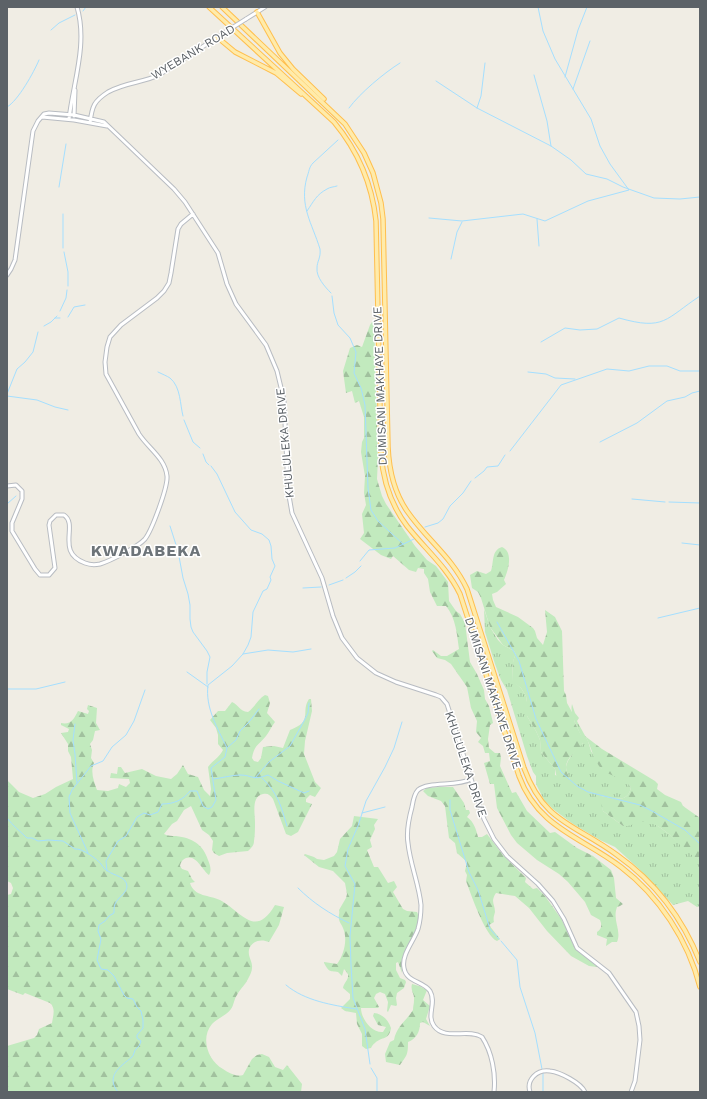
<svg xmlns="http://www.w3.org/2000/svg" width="707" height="1099" font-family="'Work Sans',sans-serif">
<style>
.grass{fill:url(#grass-tufts)}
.forest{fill:url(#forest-firs)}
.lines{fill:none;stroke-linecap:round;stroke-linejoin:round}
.stream{stroke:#a5dfff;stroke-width:1}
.secondary-casing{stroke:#b8bcc2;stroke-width:5}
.primary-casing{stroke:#ffbf4e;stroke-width:5.5}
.secondary{stroke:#fff;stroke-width:3}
.primary{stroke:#ffebaa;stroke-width:3.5}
.secondary-bridge-casing{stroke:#b8bcc2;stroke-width:5;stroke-linecap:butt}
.secondary-bridge{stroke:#fff;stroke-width:3}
.labels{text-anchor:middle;stroke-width:3;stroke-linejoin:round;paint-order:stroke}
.street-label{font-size:12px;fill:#5c6267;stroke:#fff}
.district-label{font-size:16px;font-weight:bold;letter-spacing:1px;fill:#6d7479;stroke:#fff}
</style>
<defs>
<pattern id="grass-tufts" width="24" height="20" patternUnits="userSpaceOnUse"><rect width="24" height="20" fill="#c2eabe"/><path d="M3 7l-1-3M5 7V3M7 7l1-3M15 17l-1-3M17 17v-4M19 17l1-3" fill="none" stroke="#a1c19e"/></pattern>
<pattern id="forest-firs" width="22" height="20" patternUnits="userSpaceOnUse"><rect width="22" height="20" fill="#c2eabe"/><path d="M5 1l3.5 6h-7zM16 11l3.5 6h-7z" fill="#a1c19e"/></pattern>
</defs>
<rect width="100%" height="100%" fill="#f0ede4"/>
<!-- grass -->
<path class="grass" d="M484,609l6,18 8,13 5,5 11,6 2,3c-5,9 -3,18 -3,27l8,7 5,8 1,6v14l9,15 4,9 1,12 14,17v6l15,5c-1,-4 -4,-9 -4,-13 1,-8 11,-19 17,-24 -2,-13 -14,-25 -11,-39l3,9 4,5 -2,3 1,2 10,18 3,10 10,17 26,14 4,5c-3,17 -17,11 -30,9l2,15 20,15h3c5,-2 12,-5 18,-5 17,0 41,31 56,39v46l-3,1 -9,-6 -15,4 -34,-36 -24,-22 -15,-7 -27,-16 -20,-15 -9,-9 -8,-16v-8l-3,-4 -6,-16 -20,-66 -6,-10 -6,-16 -10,-32z"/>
<!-- forest -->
<path class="forest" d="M374,319l4,140 -1,20 5,17 4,8 29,42 12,14 9,6 12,16 1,19 7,10 4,3 5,9 5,39 7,12 7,16 1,9 4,7 4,17 -3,2 -2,14 1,9 6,5h5l1,5 -1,8 12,27 4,-1 11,19 23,22 5,-1 22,16 16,8 18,14 3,8 2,20 7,6 -3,2 -3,1c-5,14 5,23 0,35h-5l-6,4 1,-7 -10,-4v-3c5,-3 5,-7 3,-12l-9,-5 -6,-13 -17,-20 -9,-8 -22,-14 -20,-17 -6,-8 -14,-27 -3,-24h-4l-6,-21 6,-2 -1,-8h-4l-2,-7 -5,-4 3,-4 -5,-6 1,-11 -6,-13 -4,-21 -16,-23 -6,-4 -8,-2 -5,-7 1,-1 8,6h6l12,-7c-2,-14 -3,-31 -13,-43h-9l-7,-14 -2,-13 -4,-6v-4l-6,-1 -2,4 -7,-2 -16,-14 -2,3 -10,-4 -21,-16 4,-6 -2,-19 4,-9 -2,-12 1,-17 -4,-24 1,-10 2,-4v-21l-5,-16 -4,2 -3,-12 -6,2 -3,-22 7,-23 7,-3 5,2 8,-22z
M502,547c12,5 6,24 2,33l2,4 -9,8 -5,2 1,6 3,7 22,10 15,11 2,3 2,7 6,7 4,-13 -2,-22 10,7 7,14 2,60 2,4 1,8 6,11 2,9 9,18c-4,8 -18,16 -18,26 0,4 3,9 4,13l-3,5 -5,-2 -5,-4 -2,-10 -14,-17 -1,-12 -4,-9 -9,-15v-14l-1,-6 -5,-8 -8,-6c0,-10 -2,-20 3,-28l-2,-3 -11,-6 -13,-18 -9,-29 -3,-6 -6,-4 -2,-13 7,-4 9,3 5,-3c3,-8 0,-21 11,-24z
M265,695l3,1 2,7 -3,10 8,9c-3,4 -6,10 -9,14 -7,9 -12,9 -14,22l2,3 4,1 3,-4 2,-11 11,-1 9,2 7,-18c24,-9 10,-18 19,-31h2l1,12 -7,30 -1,13 11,28 6,6 -6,9 -5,-2 -4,4v3l6,2 -14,28 -7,4 -5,-2 -13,-35c-3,-4 -5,-6 -10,-5 -12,2 -8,20 -8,28 0,6 0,13 -1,19 0,5 -3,7 -6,10l-21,2 -8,3 -5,-3 -2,-3 1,-9 -4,-6 -7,-5 -11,-24 -7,4 -7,11 -5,3 -8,10c4,2 8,2 12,2 16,2 27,8 32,24 2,5 4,10 1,15 -6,-4 -13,-21 -23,-17 -4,2 -5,4 -6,8l2,3 6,2 4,8 3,3 -5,1c4,14 20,12 30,17 22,12 35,39 55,5l9,2 -5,18 -10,17c-7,-3 -15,-2 -19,5 -4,8 3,14 2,21 0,3 -2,7 -3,9 -3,7 -9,12 -12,18 -3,4 -3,10 -6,14 -5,7 -15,10 -19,15 -12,14 -4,37 11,45 6,4 13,8 20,6l9,-16 5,-4 5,-1 7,3 6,10 8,3 4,-5 15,19 -1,8h-294v-46l27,-8 3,-3 2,-6 13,-6c1,-7 4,-15 -2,-20l-25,-10 -2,2 -16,-6v-94l4,-1 2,-6 -2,-5 -4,-2v-101l12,12 14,6 12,-4 11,-7 17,-8 -2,-22 -3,-6v-7l-7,-11 7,-1 1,-3 -8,-4v-2c10,2 13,-4 17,-12l10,3 1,-3 -2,-2 1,-4 9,3 -1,15 4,7 -5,1 -2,9 -3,4 2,6 -1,8 3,5c-4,9 0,18 3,27l11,1 10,-3 1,-4 7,3 4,-4 -1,-4 -19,-1 1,-5 6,1 1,-7h3l4,6 17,-4 14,7 15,3 6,-5 6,-9 5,9 10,3 6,13 6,6 1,-7 -3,-22c5,-7 11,-9 15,-17l-5,-6v-9l-2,-7 -6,-8 8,-9h7l7,-9c7,3 7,9 16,10 7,-5 10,-13 17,-17z
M585,736l17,13 53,32 3,3 -1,5 8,6 16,7 2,4 17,12v42c-19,-9 -31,-33 -53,-38 -8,-2 -16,5 -24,4l-20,-15 -3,-11 1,-4c13,2 27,8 30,-9 -7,-9 -20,-10 -29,-18 -10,-9 -10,-23 -17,-33z
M440,787h13l11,16 2,7h3l1,3 -3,4c7,5 9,12 11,20h4l5,-3 16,21 23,23 -1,4 8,7 4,-1 8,8 17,24 12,26 5,6 17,13 1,2 -8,-1 -18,-10 -24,-25 -18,-23 -14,-12 -19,-3c-6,9 -1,11 -1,19 -1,4 -2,6 -1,10l-5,3 11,14 -3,2c-12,-5 -26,-47 -31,-60l1,-6 -2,-4 2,-9 -10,-9 -2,-10 -6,-5 -4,-32 -4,-5 -13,-5 -5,-5 4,-3z
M354,816l24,3 -4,6 1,4 -5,11 2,7 -5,3 7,17h4l10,16 6,-2 3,6 -4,5 10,17 4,2 10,1c6,11 -11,37 -15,48 -1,5 0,9 0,13l-4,-11 -2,1v7l4,8 5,2 1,2 -2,6 -7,5 -1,5 1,7 -1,1 -5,-1 -3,7 -1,-1 1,-9 -3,-8 -5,-2 -4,2 -2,4 5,9 -1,1h-17c0,11 11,25 22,24l3,-5 -8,-2 -5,-9 1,-3c9,1 14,7 17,15 -2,13 -9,8 -16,15 -2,1 -3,3 -4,5l-5,1 -4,-3v-12l-5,-10 -1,-11 -11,-2 -4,-3 9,-9v-5l-7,-6c1,-6 6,-8 5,-14l-4,-5 -2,7 -4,-4c-9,-1 -9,0 -14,-9v-1l13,2c7,-9 11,-25 6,-36 -1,-3 -4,-6 -4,-9 -1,-4 1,-5 0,-9l7,-12 1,-4 -2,-11 -12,-12 -14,-4 -15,-12 1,-1 9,3 3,2 7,1 10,-4 3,-4 3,-13 12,-13z
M412,984l7,2 8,4 -4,10 7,6 -4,13 4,7 -7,-4 -3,1c0,9 -4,16 -12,19 0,13 -1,13 -8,23l-14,-3 -1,-8 5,-12 4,-2c2,-13 13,-20 19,-30 0,-4 1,-6 1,-10 1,-6 -4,-9 -2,-16z"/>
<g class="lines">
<!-- stream -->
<path class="stream" d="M83,11l3,-4
M51,30l8,-7 16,-8
M534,75l13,46 4,25
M565,77l13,-47 9,-23
M436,81l41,27 74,38 20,14 15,14 21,5 16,8 31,11 26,1 20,-2
M573,89l17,-48
M7,107c11,-6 27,-35 32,-47
M349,108c11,-15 35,-35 51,-45
M477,108l4,-12 4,-33
M59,187l7,-43
M307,211c7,-10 9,-16 20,-22 3,-2 7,-2 10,-3
M429,218l33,3 61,-7 22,7 43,-20 41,-11 -19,-26 -10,-18 -9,-27 -36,-60 -12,-28 -5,-24
M537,219l2,27
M63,248v-34
M64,252l4,20v14
M451,259l6,-27 5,-10
M331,293c-6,-6 -15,-16 -14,-25 0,-7 4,-10 3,-19 -8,-26 -21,-43 -13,-72 2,-5 2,-10 6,-14l25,-23
M332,296l2,17 4,12 12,13 6,14 -2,21 7,15 4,17 3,83 3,22 7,11 25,23
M60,311l6,-13 1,-8
M68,317l6,-10 11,-2
M55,318h5
M44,326l7,-4 6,-6
M541,342l24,-14 15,2 17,-1 22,-11c46,13 46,1 81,-22
M158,372c4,2 9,4 12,6 11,9 10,27 13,38
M528,372l18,2 9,4 20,1
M7,394l10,-25 8,-7 8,-10 5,-20
M7,396l30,4 18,7 13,3
M184,420l9,22 7,6
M600,442l37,-19 30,-22 18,-4 7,-4 8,-2
M510,451l51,-66 46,-16 22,2 20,-5h18l13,5h20
M203,454l3,8 3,3
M475,478l9,-7 3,-4 11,-1 7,-11
M632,499l33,3
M669,502l31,1
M7,504l9,-8
M170,526l8,25 5,27 5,16 2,11v14l1,8 2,5 14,19 3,6 -3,15v12
M425,527l13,-4 5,-4 7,-13 13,-13 8,-12
M682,543l18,2
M360,561l9,-11 26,-2 19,-9
M346,578l9,-6 6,-6
M329,585l14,-5
M303,588l18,-1
M658,618l42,-10
M497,622l22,39 17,58 25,53 16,14 11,6 52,13 12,6 33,19 15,14
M243,654l25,-4 25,2 18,-3
M187,672l21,15
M7,689h29l29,-7
M75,724l-2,16 2,14 2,29
M228,747l8,-7 4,-9 9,-9 10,-13
M255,778l14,-16 21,-16 14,-25 4,-8 1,-10
M262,778c16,15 19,28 25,48
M214,779c8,-1 18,-4 26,-4 13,0 12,6 28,0l10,6 26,12 5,-2
M450,800v10l19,62 9,18 12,39 9,10
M362,813l23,-6
M7,818c6,8 13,13 20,20h5l6,3 10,-1 15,1 12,8c7,-1 22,10 26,15 2,3 4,6 7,7 6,5 18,5 19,15 0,7 -9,11 -12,18 -1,3 -1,6 -1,9l-5,3 -4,5 -6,4 -1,6 3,8 -4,21 4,9 7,1 6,6 10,19 3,3 6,1 4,8 4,4 2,9v8l-6,7v3l4,3c-1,4 -2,5 -5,8 -2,2 -2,6 -4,8 -12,10 -27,19 -14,35
M88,853l-18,-40 -1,-16 3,-7 19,-24 12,-5 9,-14 14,-12 8,-14 11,-31
M107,871l-1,-10 12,-20 8,-5 11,-19 7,-4 6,2 8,-3 4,-8c12,0 21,-4 28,-13h7l6,15 5,3 4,-2 4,-7 -5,-32 14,-11 2,-9c-9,-19 -22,-40 -19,-63l24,-19 11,-12 5,-9 3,-8 2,-25 10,-21 4,-2 4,-9 -1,-3 5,-11 -3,-7 -1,-13 -2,-6 -7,-6 -11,-4 -16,-18 -18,-38 -6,-8
M298,888c15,15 32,26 51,35
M501,941l16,19 3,27 15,46 7,36
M286,985c19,16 46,20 70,24
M370,1064l-5,-35 -12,-31 -2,-33 -1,-29 5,-52 -10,-18 3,-17 10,-23 8,-25 19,-34 9,-19 8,-26
M371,1068l6,10v14
M543,1073v19"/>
<!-- secondary casing -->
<g class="secondary-casing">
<path id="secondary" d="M246,19l19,-12
M74,116l1,-26
M42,117l32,3 33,6
M69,119c4,-36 19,-75 8,-112
M90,123c2,-17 4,-22 18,-31 18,-10 34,-9 51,-17l68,-44
M7,275l4,-6 4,-9 18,-129 5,-10 6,-7 5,-1 25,2 30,7 70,67 11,13 33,51 9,31 9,20 30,41 11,26 7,29 4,90 4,23 30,65 11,38 9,22 15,20 19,15 20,9 40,13 5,2 6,7 37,115 10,20 13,17 31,28 15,17 11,18 13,29 32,25 27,39 3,14 1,14 -5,41 -4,11
M7,486l9,-1 6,6v8l-10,24v8l23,38 5,6h9l6,-7 -6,-43 1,-4 6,-6h8c15,10 -9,37 21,48 5,2 10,2 15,1 10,-3 38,-17 45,-25 7,-9 23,-52 22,-63 -2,-18 -19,-28 -28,-42l-33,-60 -1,-12 2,-15 3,-10 11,-12 36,-27 7,-7 5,-8 2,-10 7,-44 3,-5 12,-10
M471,779c-14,8 -42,2 -53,11 -4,4 -5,11 -6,17 -3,11 -6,24 -4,36 2,21 11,41 13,62 0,8 -1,17 -3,24 -4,12 -17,26 -14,39 2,14 19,13 26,23 7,12 -4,24 4,35 11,15 34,2 48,11 10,15 14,37 12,55
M530,1092c-4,-12 7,-23 20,-21 10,1 31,12 35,21"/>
</g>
<!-- primary casing -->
<g class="primary-casing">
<path id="primary" d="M209,7l125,115c24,29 38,61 42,99l5,233c2,26 10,51 26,72 18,23 40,41 53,68l59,182c19,52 63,61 102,91 38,29 67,73 79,120
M222,7l123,117 19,29 9,20 8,30 2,16 5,228c1,23 6,45 19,64 20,29 45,46 60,78l57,179c20,55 51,56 93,87 38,27 66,64 83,107
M257,12l23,41 13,16 31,30
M217,37l18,15 41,21 25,21"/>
</g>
<!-- secondary -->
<use href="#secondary" class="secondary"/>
<!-- primary -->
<use href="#primary" class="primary"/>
<!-- secondary-bridge casing -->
<g class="secondary-bridge-casing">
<path id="secondary-bridge" d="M227,31l19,-12"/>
</g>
<!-- secondary-bridge -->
<use href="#secondary-bridge" class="secondary-bridge"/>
</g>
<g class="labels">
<!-- street labels -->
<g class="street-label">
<text transform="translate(193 52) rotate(-31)" y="4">WYEBANK ROAD</text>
<text transform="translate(380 386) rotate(-92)" y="4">DUMISANI MAKHAYE DRIVE</text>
<text transform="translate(285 443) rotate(-95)" y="4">KHULULEKA DRIVE</text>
<text transform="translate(493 693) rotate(72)" y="4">DUMISANI MAKHAYE DRIVE</text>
<text transform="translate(466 764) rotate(72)" y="4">KHULULEKA DRIVE</text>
</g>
<!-- district labels -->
<g class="district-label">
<text x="146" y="556">KWADABEKA</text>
</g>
</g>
<!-- border -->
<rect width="707" height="1099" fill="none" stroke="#5c6267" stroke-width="16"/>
</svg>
